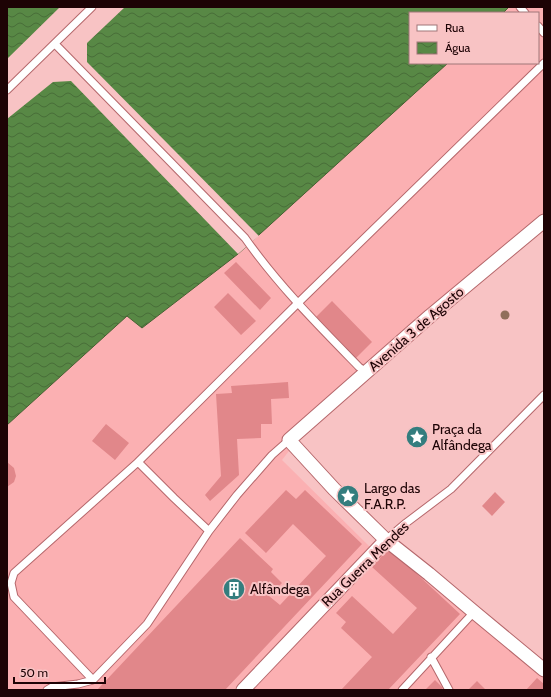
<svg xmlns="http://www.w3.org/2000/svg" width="551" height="697" font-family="Cabin,sans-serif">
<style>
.built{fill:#fbb0b2;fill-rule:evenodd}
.water{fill:url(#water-waves);stroke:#466032}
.pier{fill:#f8c3c4}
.building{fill:#e1878a}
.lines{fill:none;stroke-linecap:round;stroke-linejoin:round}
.service-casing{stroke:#b5676b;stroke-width:9}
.minor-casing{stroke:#b5676b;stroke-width:15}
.service{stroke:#fff;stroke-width:7}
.minor{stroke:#fff;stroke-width:13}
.tree{fill:#926f5c}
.labels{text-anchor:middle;stroke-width:4;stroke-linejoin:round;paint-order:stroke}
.street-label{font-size:14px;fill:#1d0305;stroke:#f8c3c4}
.poi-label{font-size:14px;fill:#1d0305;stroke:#f8c3c4;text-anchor:start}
</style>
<defs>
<pattern id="water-waves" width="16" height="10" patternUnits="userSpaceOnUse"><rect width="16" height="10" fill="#588845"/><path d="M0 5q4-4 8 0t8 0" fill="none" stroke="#486d38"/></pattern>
</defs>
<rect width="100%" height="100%" fill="#f8c3c4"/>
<!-- built -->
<path class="built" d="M7,7h537v217l-207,165 -55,71 88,87 -135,143h-228zM410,13h128v50h-128z
M386,540l158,130v20h-301z"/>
<!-- water -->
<path class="water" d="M7,7h502l-6,6h-93v50h38l-210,191 -96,74 -15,-12 -120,109z"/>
<!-- pier -->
<path class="pier" d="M60,7h65l-38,36v19l172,174 -21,18 -167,-173 -18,1 -46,37v-60z"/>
<!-- building -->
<path class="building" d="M236,262l35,36 -11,12 -36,-37z
M228,293l28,28 -15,14 -27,-28z
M332,301l40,41 -17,17 -40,-41z
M288,382l1,16 -18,1 1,25h-11v14l-24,1 2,36 -29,26 -5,-6 16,-19 -5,-82 16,-1 -1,-7z
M106,424l23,19 -14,17 -23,-19z
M7,462l7,6 2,8 -2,6 -7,5z
M286,490l10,9 9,-9 57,54 -137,146h-128l143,-152 33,31 -2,3 11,11 -13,13 11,9 46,-49 -33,-32 -27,29 -21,-20z
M495,492l10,10 -13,14 -10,-10z
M389,548l71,66 -72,76h-47l31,-33 -31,-29 5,-6 -10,-9 16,-17 41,38 24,-26 -45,-41z
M537,678l7,6v6h-18z
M435,680l8,8 -2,2h-16z
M477,681l9,9h-18z"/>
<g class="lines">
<!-- service casing -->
<g class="service-casing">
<path id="service" d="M520,7l5,6
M538,26l6,7
M55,44l190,194c33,47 74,88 114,129l7,5
M7,90l85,-83
M138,462l36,36 35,33
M386,540l20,-17 45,-34 93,-94
M431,657l18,33
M93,680l54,-56 62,-93 28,-36 35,-40 17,-15
M47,690l5,-3 26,-3 15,-4 -79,-83 -3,-14 3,-10 124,-111 160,-159 246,-240
M402,690l72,-78"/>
</g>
<!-- minor casing -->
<g class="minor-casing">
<path id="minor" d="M544,221l-114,95 -141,124 45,49 52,51 43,34 45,38 70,58
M243,690l143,-150"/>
</g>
<!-- service -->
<use href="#service" class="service"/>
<!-- minor -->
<use href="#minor" class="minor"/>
</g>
<!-- trees -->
<circle class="tree" cx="505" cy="315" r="4.5"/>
<!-- icons -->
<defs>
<g id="sight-disc" transform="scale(1.15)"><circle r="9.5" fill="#347d7e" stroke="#f8c3c4"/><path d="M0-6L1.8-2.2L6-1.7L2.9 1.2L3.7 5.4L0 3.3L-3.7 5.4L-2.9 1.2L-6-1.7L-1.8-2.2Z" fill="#fff"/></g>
<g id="building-disc" transform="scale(1.15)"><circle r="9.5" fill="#347d7e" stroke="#f8c3c4"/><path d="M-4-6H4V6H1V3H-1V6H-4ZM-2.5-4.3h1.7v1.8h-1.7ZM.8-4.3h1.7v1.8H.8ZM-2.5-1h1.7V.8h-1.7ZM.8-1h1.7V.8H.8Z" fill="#fff"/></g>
</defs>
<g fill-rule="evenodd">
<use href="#sight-disc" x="417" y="437"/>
<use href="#sight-disc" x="348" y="496"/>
<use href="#building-disc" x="234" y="589"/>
</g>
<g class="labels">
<!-- street labels -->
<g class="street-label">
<text transform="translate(416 329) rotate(-41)" y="5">Avenida 3 de Agosto</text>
<text transform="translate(365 564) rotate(-44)" y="5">Rua Guerra Mendes</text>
</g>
<!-- poi labels -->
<g class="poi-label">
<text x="432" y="434">Praça da<tspan x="432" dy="16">Alfândega</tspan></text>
<text x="364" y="493">Largo das<tspan x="364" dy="16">F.A.R.P.</tspan></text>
<text x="250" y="594">Alfândega</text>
</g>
</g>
<!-- border -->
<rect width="551" height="697" fill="none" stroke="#1d0305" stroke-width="16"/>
<!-- legend -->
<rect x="409" y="12" width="130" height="52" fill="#f8c3c4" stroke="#a07678"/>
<rect x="417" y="25" width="20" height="6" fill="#ffffff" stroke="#a07678"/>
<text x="445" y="32" font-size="12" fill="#1d0305">Rua</text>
<rect x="417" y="42" width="20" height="12" fill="url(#water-waves)" stroke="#a07678"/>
<text x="445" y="52" font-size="12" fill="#1d0305">Água</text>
<!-- scale -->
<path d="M14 677v6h91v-6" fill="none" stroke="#1d0305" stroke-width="2"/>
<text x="20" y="677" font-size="12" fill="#1d0305" stroke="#f8c3c4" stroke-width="3" paint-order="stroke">50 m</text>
</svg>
